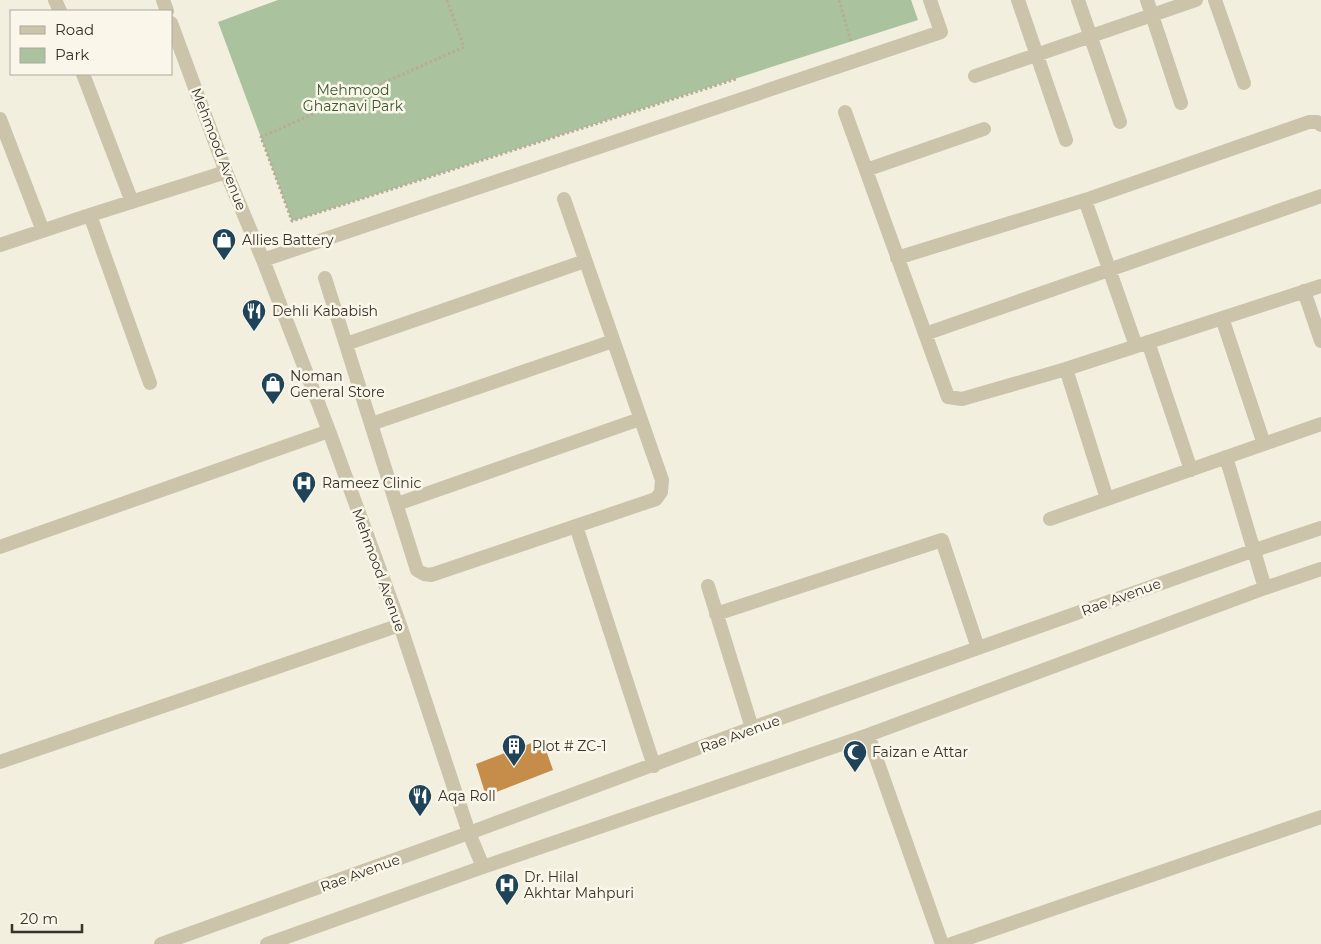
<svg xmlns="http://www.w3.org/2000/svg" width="1321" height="944" font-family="Montserrat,sans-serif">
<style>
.green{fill:#abc29e}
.building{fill:#c58d49}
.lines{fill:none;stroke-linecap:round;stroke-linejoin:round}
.path{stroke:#b7ad94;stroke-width:3;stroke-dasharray:2.5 2.5;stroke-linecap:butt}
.minor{stroke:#cbc3aa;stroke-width:14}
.labels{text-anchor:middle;stroke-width:5;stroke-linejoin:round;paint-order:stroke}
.park-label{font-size:14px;fill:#3b562d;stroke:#faf7ea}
.street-label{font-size:14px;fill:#383229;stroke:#faf7ea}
.poi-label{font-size:14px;fill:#383229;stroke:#faf7ea;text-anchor:start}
</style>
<rect width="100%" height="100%" fill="#f2efde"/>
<!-- green -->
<path class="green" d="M278,0h633l7,20 -626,201 -74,-199z"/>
<!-- building -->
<path class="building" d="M542,739l11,31 -67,26 -10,-32z"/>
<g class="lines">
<!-- path -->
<path class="path" d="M447,0l17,47 -203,90 31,84 444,-142
M839,0l12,42"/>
<!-- minor -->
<path class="minor" d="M55,0l5,11
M163,0l4,11
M1018,0l48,140
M1078,0l42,122
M1147,0l34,103
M1215,0l29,83
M171,23l55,149 37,88 66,171 71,194 69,208 14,34
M83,74l49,128
M975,76l221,-76
M845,112l103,285 14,2 104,-30 255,-83
M0,119l43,112
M866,170l118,-41
M1085,200l51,146
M90,215l60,168
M0,245l90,-30 136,-43
M897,258l188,-58 224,-78h8l4,3
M263,260l678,-228 -11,-32
M325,278l92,292 7,4 7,1 225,-76 5,-7 1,-12 -98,-281
M1304,291l17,50
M1222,318l42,126
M925,334l396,-138
M1148,342l43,128
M346,344l239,-83
M1066,369l41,130
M371,424l242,-83
M1226,457l39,131
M397,504l243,-85
M1050,519l271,-95
M576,526l78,240
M0,547l329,-116
M708,586l44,142
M716,614l226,-74 36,108
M868,735l74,209
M0,762l400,-137
M161,944l308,-111 283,-105 503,-178 66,-22
M267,944l216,-77 385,-132 397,-147 56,-19
M951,944l370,-127"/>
</g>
<!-- icons -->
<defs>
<g id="shop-pin" transform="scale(1.25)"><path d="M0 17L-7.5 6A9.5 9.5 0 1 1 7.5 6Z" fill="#1f4459" stroke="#faf7ea"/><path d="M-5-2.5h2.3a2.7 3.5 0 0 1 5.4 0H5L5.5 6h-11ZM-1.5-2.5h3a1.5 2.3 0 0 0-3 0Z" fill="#fff"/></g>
<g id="restaurant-pin" transform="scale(1.25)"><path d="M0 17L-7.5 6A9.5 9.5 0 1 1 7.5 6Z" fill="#1f4459" stroke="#faf7ea"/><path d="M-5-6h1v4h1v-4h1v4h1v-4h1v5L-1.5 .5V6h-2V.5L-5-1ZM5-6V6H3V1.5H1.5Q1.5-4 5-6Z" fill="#fff"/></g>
<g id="hospital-pin" transform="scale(1.25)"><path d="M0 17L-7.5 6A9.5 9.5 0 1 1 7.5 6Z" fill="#1f4459" stroke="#faf7ea"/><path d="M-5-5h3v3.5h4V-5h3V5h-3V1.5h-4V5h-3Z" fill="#fff"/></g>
<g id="building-pin" transform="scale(1.25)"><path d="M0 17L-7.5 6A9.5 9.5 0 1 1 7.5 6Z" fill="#1f4459" stroke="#faf7ea"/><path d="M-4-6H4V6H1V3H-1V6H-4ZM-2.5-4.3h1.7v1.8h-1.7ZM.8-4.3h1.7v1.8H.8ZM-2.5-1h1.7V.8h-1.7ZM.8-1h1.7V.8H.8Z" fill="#fff"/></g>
<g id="mosque-pin" transform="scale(1.25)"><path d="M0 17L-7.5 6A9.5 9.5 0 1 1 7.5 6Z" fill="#1f4459" stroke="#faf7ea"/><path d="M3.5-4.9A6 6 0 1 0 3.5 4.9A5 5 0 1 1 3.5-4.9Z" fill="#fff"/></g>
</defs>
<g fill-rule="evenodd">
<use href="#shop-pin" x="224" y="240"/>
<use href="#restaurant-pin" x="254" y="311"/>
<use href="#shop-pin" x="273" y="384"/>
<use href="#hospital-pin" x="304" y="483"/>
<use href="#building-pin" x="514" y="746"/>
<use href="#mosque-pin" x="855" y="752"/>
<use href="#restaurant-pin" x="420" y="796"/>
<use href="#hospital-pin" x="507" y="885"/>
</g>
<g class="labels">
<!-- park labels -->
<g class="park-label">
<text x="353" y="95">Mehmood<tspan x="353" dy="16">Ghaznavi Park</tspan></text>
</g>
<!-- street labels -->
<g class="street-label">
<text transform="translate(219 149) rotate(69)" y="5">Mehmood Avenue</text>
<text transform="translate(379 570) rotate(70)" y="5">Mehmood Avenue</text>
<text transform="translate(1121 597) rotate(-20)" y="5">Rae Avenue</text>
<text transform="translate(740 734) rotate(-20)" y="5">Rae Avenue</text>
<text transform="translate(360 873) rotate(-20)" y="5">Rae Avenue</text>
</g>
<!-- poi labels -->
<g class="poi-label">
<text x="242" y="245">Allies Battery</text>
<text x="272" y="316">Dehli Kababish</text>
<text x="290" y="381">Noman<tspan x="290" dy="16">General Store</tspan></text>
<text x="322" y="488">Rameez Clinic</text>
<text x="532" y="751">Plot # ZC-1</text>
<text x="872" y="757">Faizan e Attar</text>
<text x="438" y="801">Aqa Roll</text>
<text x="524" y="882">Dr. Hilal<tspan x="524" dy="16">Akhtar Mahpuri</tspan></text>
</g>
</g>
<!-- legend -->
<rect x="10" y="10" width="162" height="65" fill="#faf7ea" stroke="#aca89d"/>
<rect x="20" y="26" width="25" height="8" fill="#cbc3aa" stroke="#aca89d"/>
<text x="55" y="35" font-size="15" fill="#383229">Road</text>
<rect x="20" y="48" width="25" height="15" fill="#abc29e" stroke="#aca89d"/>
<text x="55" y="60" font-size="15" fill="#383229">Park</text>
<!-- scale -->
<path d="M12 924v8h70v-8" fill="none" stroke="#383229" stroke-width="2.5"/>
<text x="20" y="924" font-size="15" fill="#383229" stroke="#faf7ea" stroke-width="4" paint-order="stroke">20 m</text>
</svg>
